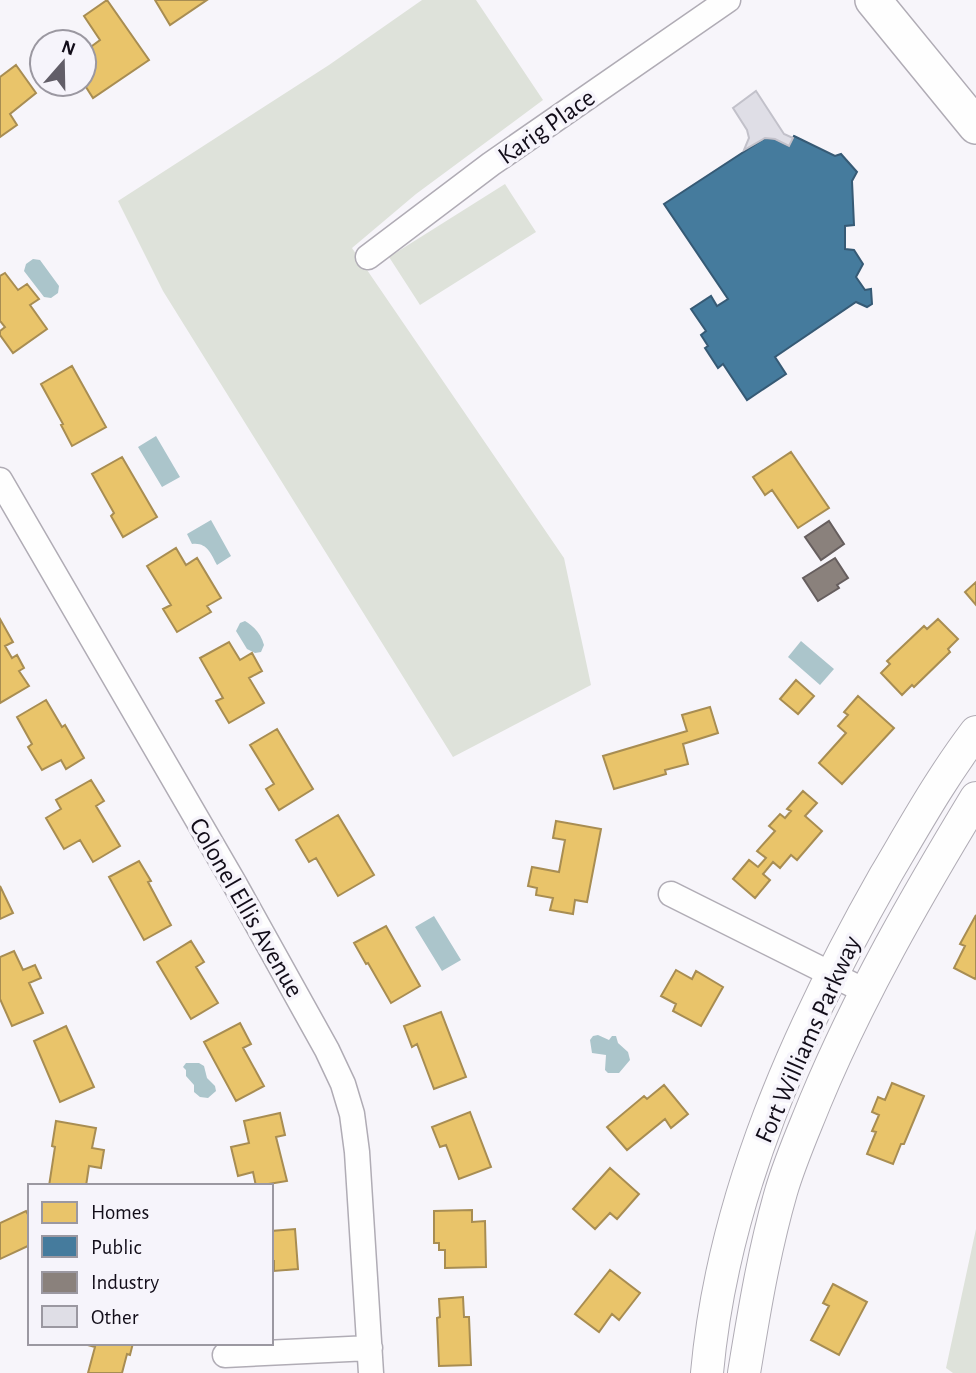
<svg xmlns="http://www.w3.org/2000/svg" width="976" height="1373" font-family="'Alegreya Sans',sans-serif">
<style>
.green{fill:#dee2da}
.water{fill:#abc5cb}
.homes{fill:#e9c46a;stroke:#a88d52;stroke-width:2}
.public{fill:#457b9d;stroke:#365a75;stroke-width:2}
.industry{fill:#8a817c;stroke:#665e5e;stroke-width:2}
.building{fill:#dfdee6;stroke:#c2c1ca;stroke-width:2}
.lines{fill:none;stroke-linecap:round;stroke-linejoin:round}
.minor-casing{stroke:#b0acb5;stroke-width:27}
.tertiary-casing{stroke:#b0acb5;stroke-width:34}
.secondary-casing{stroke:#b0acb5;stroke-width:38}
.minor{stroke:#fefefe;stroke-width:24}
.tertiary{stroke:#fefefe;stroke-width:32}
.secondary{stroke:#fefefe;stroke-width:35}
.labels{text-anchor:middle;stroke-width:7;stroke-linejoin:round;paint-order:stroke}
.street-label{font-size:26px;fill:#120d19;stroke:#f6f4fb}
</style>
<rect width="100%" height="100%" fill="#f7f5fa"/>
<!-- green -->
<path class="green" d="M422,0h54l67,100 -127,94 -64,54 212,310 27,127 -138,72 -290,-466 -45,-90 211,-136z
M505,184l31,48 -116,73 -31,-48z
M976,1229v144h-23l-7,-5z"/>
<!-- water -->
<path class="water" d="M33,259l7,1 19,26 -1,7 -7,5 -7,-1 -20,-26 2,-7z
M156,436l24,41 -18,10 -24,-40z
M211,520l20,36 -14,9c-6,-11 -10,-23 -25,-21l-5,-10z
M245,621c10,6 16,13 19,24l-3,7 -6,1 -8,-4 -11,-18 4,-8z
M801,641l33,28 -14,16 -32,-28z
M434,916l27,44 -19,11 -27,-44z
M598,1035l11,5 3,-4h4l2,7 10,9 2,8 -11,13h-11l-3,-3 1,-15 -14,-2 -2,-13 3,-4z
M186,1063h13l5,3 3,12 8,8 1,5 -8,7 -8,-1 -6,-5v-7l-8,-9v-6l-3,-3z"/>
<!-- homes -->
<path class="homes" d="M107,0l42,60 -56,38 -9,-14v-32l16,-12 -16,-24z
M155,0h52l-37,25z
M16,65l20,28 -26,21 7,11 -17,12v-60z
M5,273l13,17 9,-6 12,15 -9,6 17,24 -34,24 -13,-18v-4l5,-4 -5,-6v-45z
M72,366l34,61 -34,19 -11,-21 2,-1 -22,-40z
M791,452l38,56 -31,20 -26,-38 -7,5 -12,-18z
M122,457l35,60 -34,20 -12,-21 3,-3 -22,-39z
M176,548l10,17 11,-7 24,40 -14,8 4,6 -34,20 -14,-23 8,-4 -24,-39z
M976,582v23l-11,-13z
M0,619l13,23 -8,4 7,12 5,-3 7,13 -5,3 10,15 -29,17z
M938,619l20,20 -10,10 2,3 -36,35 -2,-2 -10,10 -21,-22 9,-9 -3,-3 37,-35 3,3z
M229,642l11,18 12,-7 10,18 -13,7 15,25 -35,20 -13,-22 7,-3 -23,-40z
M796,680l18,16 -16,18 -18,-15z
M858,696l36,32 -52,56 -23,-21 27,-30 -8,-7 10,-11 -4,-3z
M46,700l16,27 3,-2 19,33 -18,11 -5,-9 -19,10 -14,-23 4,-3 -15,-27z
M710,707l8,26 -35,11 5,20 -23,6 1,4 -52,15 -11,-33 84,-25 -5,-16z
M277,729l36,60 -34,21 -13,-21 8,-5 -24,-39z
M91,780l13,21 -8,5 24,40 -27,16 -13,-22 -16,9 -18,-31 15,-9 -5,-9z
M803,791l14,12 -12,13 17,15 -25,29 -6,-5 -11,13 -7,-6 -10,12 7,6 -15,18 -22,-19 16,-19 9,7 8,-9 -9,-7 18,-20 -6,-5 11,-12 5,4 6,-7 -4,-2z
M338,815l36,60 -36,21 -22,-38 -7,4 -13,-22z
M556,821l45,8 -14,73 -12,-2 -2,14 -23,-4 3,-12 -17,-3 1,-7 -9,-2 4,-19 27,5 6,-32 -12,-2z
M139,861l12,20 -3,1 23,43 -27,15 -35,-63z
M0,886l13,27 -13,6z
M976,915v62l-1,2 -21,-11 11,-22 -5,-2z
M386,926l34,60 -29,17 -23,-40 -2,1 -12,-21z
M191,941l13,21 -8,5 22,36 -27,16 -34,-57z
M14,951l9,19 12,-5 6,13 -12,5 14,30 -31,13 -12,-27v-42z
M676,970l16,9 4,-8 27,16 -22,39 -28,-15 3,-7 -15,-8z
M441,1012l25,65 -32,12 -17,-45 -5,3 -8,-21z
M240,1023l11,21 -8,4 21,38 -28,15 -32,-59z
M66,1026l28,61 -34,15 -26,-61z
M892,1083l32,13 -20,48h-3l-8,20 -26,-10 9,-22 -4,-1 7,-16 -7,-3 6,-15 7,3z
M664,1085l24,29 -17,14 -6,-9 -38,31 -20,-23 37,-31 3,3z
M470,1112l21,55 -32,12 -13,-34 -6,2 -8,-20z
M280,1113l5,22 -9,2 11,44 -31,5 -3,-14 -15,4 -7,-29 18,-4 -5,-22z
M56,1121l40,7 -4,20 12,2 -3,18 -12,-2 -3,20h-37l6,-39 -3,-1z
M610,1168l29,26 -22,25 -7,-6 -15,16 -22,-20z
M472,1210v12l13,-1 1,46 -41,1v-18h-6v-7h-5v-32z
M26,1211l4,7v27l-30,14v-36z
M295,1229l3,40 -24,2v-10h-3v-30z
M610,1270l30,23 -21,27 -7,-6 -13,18 -24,-18z
M833,1284l34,18 -28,53 -28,-15 18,-34 -6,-3z
M463,1297l1,20h5l2,48 -32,1 -2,-48 3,-1 -1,-18z
M89,1343h44l-3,12 -3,-1 -5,19h-34l7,-26 -7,-2z"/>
<!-- public -->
<path class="public" d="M794,136l41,20 6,-2 16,18 -5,9 2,44 -9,1v23l9,1 9,14 -7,13 9,13 6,-1 1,15 -5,3 -11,-5 -81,55 11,17 -39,26 -24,-36 -5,4 -13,-20 3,-2 -7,-11 5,-4 -15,-22 20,-13 6,10 11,-7 -64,-95 101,-66 10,1 14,7z"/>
<!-- industry -->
<path class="industry" d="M829,521l15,23 -23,16 -16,-23z
M835,558l13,20 -11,7 2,3 -21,13 -15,-23z"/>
<!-- building -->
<path class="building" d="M756,91l28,43 9,4 -4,8 -14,-7 -10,-1 -21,12 5,-12 -2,-8 -14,-22z"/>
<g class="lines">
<!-- minor casing -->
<g class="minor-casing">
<path id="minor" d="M368,257l123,-93 237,-164
M0,480l233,401 94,169 16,34 9,30 5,38 14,221
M671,894l194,97
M225,1355l145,-7"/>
</g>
<!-- tertiary casing -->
<g class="tertiary-casing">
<path id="tertiary" d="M707,1373c16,-177 91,-344 178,-497 29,-49 56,-98 91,-144
M744,1373c10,-61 20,-122 37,-181 9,-31 22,-60 34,-90 44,-106 101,-205 161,-304"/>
</g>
<!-- secondary casing -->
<g class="secondary-casing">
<path id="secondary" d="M873,0l103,126"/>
</g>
<!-- minor -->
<use href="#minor" class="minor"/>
<!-- tertiary -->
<use href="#tertiary" class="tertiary"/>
<!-- secondary -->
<use href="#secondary" class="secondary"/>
</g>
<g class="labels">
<!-- street labels -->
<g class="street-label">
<text transform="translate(546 126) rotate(-35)" y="9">Karig Place</text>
<text transform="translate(247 907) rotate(60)" y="9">Colonel Ellis Avenue</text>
<text transform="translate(807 1039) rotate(-66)" y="9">Fort Williams Parkway</text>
</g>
</g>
<!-- legend -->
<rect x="28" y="1184" width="245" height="161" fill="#f6f4fb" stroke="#9b98a1" stroke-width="2"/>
<rect x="42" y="1202" width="35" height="21" fill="#e9c46a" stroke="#9b98a1" stroke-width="2"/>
<text x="91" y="1219" font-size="21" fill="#120d19">Homes</text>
<rect x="42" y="1236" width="35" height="21" fill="#457b9d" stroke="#9b98a1" stroke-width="2"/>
<text x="91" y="1254" font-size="21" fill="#120d19">Public</text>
<rect x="42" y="1272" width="35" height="21" fill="#8a817c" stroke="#9b98a1" stroke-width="2"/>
<text x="91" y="1289" font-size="21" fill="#120d19">Industry</text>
<rect x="42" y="1306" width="35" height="21" fill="#dfdee6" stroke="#9b98a1" stroke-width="2"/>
<text x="91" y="1324" font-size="21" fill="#120d19">Other</text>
<!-- north arrow -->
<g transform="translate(63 63) rotate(20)"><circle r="33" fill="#f6f4fb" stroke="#9b98a1" stroke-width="2"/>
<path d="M0-5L12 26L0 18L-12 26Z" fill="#625e68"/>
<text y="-10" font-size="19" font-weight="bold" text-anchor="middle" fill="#120d19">N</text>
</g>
</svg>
